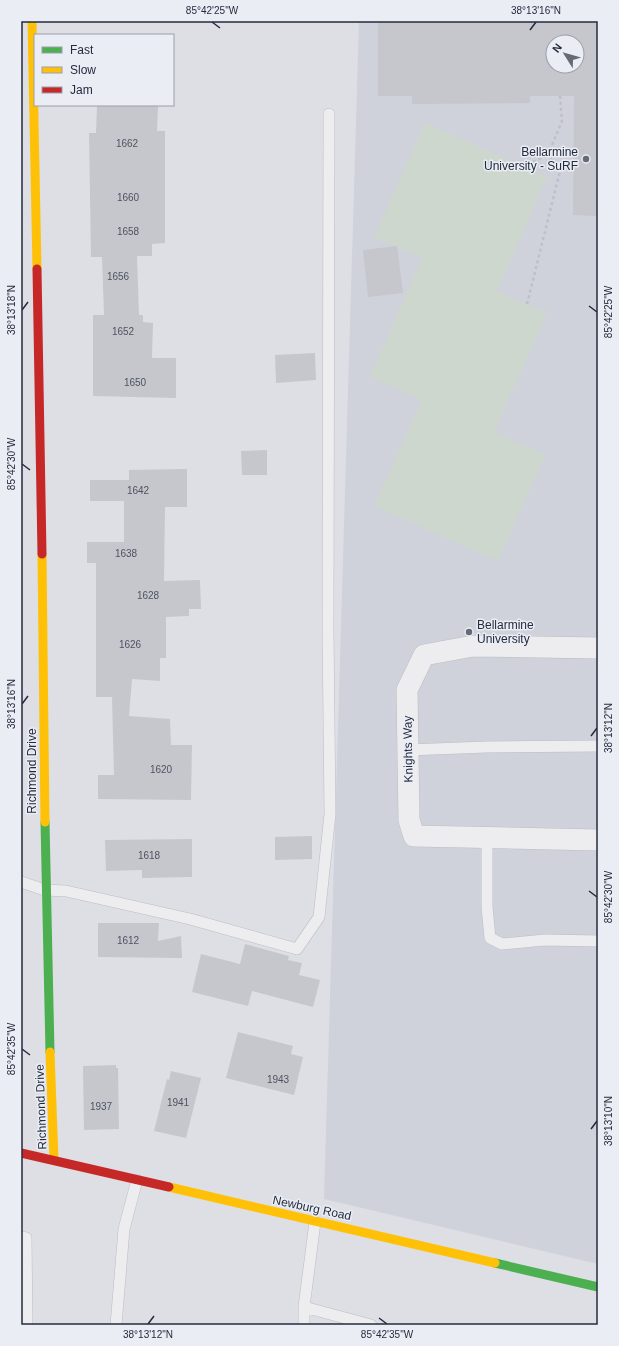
<svg xmlns="http://www.w3.org/2000/svg" width="619" height="1346" font-family="Arial,sans-serif">
<style>
.built{fill:#cfd2db;fill-rule:evenodd}
.green{fill:#cdd7cd}
.building{fill:#c6c7cc;fill-rule:evenodd}
.lines{fill:none;stroke-linecap:round;stroke-linejoin:round}
.lane-casing{stroke:#bcbdc2;stroke-width:12}
.street-casing{stroke:#bcbdc2;stroke-width:22}
.path{stroke:#bfc0c7;stroke-width:2.5;stroke-dasharray:3 3;stroke-linecap:butt}
.lane{stroke:#ededf0;stroke-width:11}
.street{stroke:#ededf0;stroke-width:21}
.fast{stroke:#4caf50;stroke-width:9}
.slow{stroke:#ffc107;stroke-width:9}
.jam{stroke:#c62828;stroke-width:9}
.ticks{fill:none;stroke:#242b3d;stroke-width:1.5}
.poi-dot{fill:#656a77;stroke:#eaedf4;stroke-width:1.5}
.labels{text-anchor:middle;stroke-width:3;stroke-linejoin:round;paint-order:stroke}
.number-label{font-size:10px;fill:#4d5362}
.poi-label{font-size:12px;fill:#242b3d;stroke:#eaedf4;text-anchor:end}
.street-label{font-size:12px;fill:#242b3d;stroke:#eaedf4}
.neatline{fill:none;stroke:#242b3d;stroke-width:1.5}
.ticks-label{font-size:10px;text-anchor:middle;fill:#242b3d}
</style>
<rect width="100%" height="100%" fill="#dedfe4"/>
<!-- built -->
<path class="built" d="M359,21h239v1243l-274,-65zM553,42h24v24h-24z"/>
<!-- green -->
<path class="green" d="M425,123l122,54 -50,114 50,22 -53,119 51,23 -47,106 -124,-55 48,-106 -52,-23 52,-119 -48,-21z"/>
<!-- building -->
<path class="building" d="M378,21h220v195l-25,-1 1,-119h-44v7l-118,1v-8h-34zM553,42h24v24h-24z
M97,105h61l-1,26h8v112l-13,1v12h-15l2,59h4v7l10,1 -1,35h24v40l-83,-2v-81h11l-2,-58h-11l-2,-124h7z
M397,246l6,47 -35,4 -5,-47z
M315,353l1,27 -40,3 -1,-28z
M267,450v25h-25l-1,-24z
M187,469v38h-22l-1,74 36,-1 1,29h-12v7l-23,1v41h-6v23l-28,-2 -3,37 41,3 1,26h21l-1,55 -93,-1v-24h16l-2,-78h-16v-134h-9v-21h37v-41h-34v-21h39v-10z
M312,836v23l-37,1v-23z
M192,839v38l-50,1v-8l-36,1 -1,-31z
M98,923h61l-1,18 23,-5 1,22 -84,-1z
M245,944l44,12 -1,4 14,3 -3,12 21,5 -7,27 -61,-16 -4,15 -56,-14 9,-38 39,10z
M238,1032l55,14 -2,8 12,3 -9,38 -68,-17z
M116,1065v3h2l1,61 -35,1 -1,-64z
M171,1071l30,7 -15,60 -32,-7 13,-52 2,1z"/>
<g class="lines">
<!-- lane casing -->
<g class="lane-casing">
<path id="lane" d="M408,750l78,-3 112,-1
M487,838v69l3,31 12,6 43,-4 53,1
M21,882l24,8 21,1 124,28 107,30 22,-32 11,-103 -2,-184 1,-516
M315,1222l-11,85 67,18
M21,1237l5,1 1,87
M116,1325l8,-96 13,-49
M304,1325v-18"/>
</g>
<!-- street casing -->
<g class="street-casing">
<path id="street" d="M598,648l-125,-2 -49,9 -17,35 2,130 5,16 184,4"/>
</g>
<!-- path -->
<path class="path" d="M522,167l26,-12
M527,304l33,-133 -12,-16 14,-34 -2,-25"/>
<!-- lane -->
<use href="#lane" class="lane"/>
<!-- street -->
<use href="#street" class="street"/>
<!-- fast -->
<path class="fast" d="M45,822l5,230
M495,1263l103,24"/>
<!-- slow -->
<path class="slow" d="M32,21l5,248
M42,554l3,268
M50,1052l4,108
M169,1187l326,76"/>
<!-- jam -->
<path class="jam" d="M37,269l5,285
M21,1153l148,34"/>
</g>
<!-- ticks -->
<path class="ticks" d="M212,22l8,6M530,30l6,-8M589,306l8,6M22,310l6,-8M22,464l8,6M22,704l6,-8M591,736l6,-8M589,891l8,6M22,1049l8,6M591,1129l6,-8M379,1318l8,6M148,1324l6,-8"/>
<!-- markers -->
<g class="poi-dot">
<circle cx="586" cy="159" r="4"/>
<circle cx="469" cy="632" r="4"/>
</g>
<g class="labels">
<!-- number labels -->
<g class="number-label">
<text x="127" y="147">1662</text>
<text x="128" y="201">1660</text>
<text x="128" y="235">1658</text>
<text x="118" y="280">1656</text>
<text x="123" y="335">1652</text>
<text x="135" y="386">1650</text>
<text x="138" y="494">1642</text>
<text x="126" y="557">1638</text>
<text x="148" y="599">1628</text>
<text x="130" y="648">1626</text>
<text x="161" y="773">1620</text>
<text x="149" y="859">1618</text>
<text x="128" y="944">1612</text>
<text x="278" y="1083">1943</text>
<text x="178" y="1106">1941</text>
<text x="101" y="1110">1937</text>
</g>
<!-- poi labels -->
<g class="poi-label">
<text x="578" y="156">Bellarmine<tspan x="578" dy="14">University - SuRF</tspan></text>
<text x="477" y="629" text-anchor="start">Bellarmine<tspan x="477" dy="14">University</tspan></text>
</g>
<!-- street labels -->
<g class="street-label">
<text transform="translate(408 749) rotate(-91)" y="4">Knights Way</text>
<text transform="translate(32 771) rotate(-90)" y="4">Richmond Drive</text>
<text transform="translate(41 1107) rotate(-92)" y="4">Richmond Drive</text>
<text transform="translate(312 1208) rotate(12)" y="4">Newburg Road</text>
</g>
</g>
<!-- border -->
<rect width="619" height="1346" fill="none" stroke="#eaedf4" stroke-width="44"/>
<!-- legend -->
<rect x="34" y="34" width="140" height="72" fill="#eaedf4" stroke="#9b9fab"/>
<rect x="42" y="47" width="20" height="6" fill="#4caf50" stroke="#9b9fab"/>
<text x="70" y="54" font-size="12" fill="#242b3d">Fast</text>
<rect x="42" y="67" width="20" height="6" fill="#ffc107" stroke="#9b9fab"/>
<text x="70" y="74" font-size="12" fill="#242b3d">Slow</text>
<rect x="42" y="87" width="20" height="6" fill="#c62828" stroke="#9b9fab"/>
<text x="70" y="94" font-size="12" fill="#242b3d">Jam</text>
<!-- north arrow -->
<g transform="translate(565 54) rotate(307)"><circle r="19" fill="#eaedf4" stroke="#9b9fab"/>
<path d="M0-3L7 15L0 10L-7 15Z" fill="#656a77"/>
<text y="-6" font-size="11" font-weight="bold" text-anchor="middle" fill="#242b3d">N</text>
</g>
<rect x="22" y="22" width="575" height="1302" class="neatline"/>
<g class="ticks-label">
<text x="212" y="14">85°42'25"W</text>
<text x="536" y="14">38°13'16"N</text>
<text transform="translate(11 310) rotate(-90)" y="4">38°13'18"N</text>
<text transform="translate(608 312) rotate(-90)" y="4">85°42'25"W</text>
<text transform="translate(11 464) rotate(-90)" y="4">85°42'30"W</text>
<text transform="translate(11 704) rotate(-90)" y="4">38°13'16"N</text>
<text transform="translate(608 728) rotate(-90)" y="4">38°13'12"N</text>
<text transform="translate(608 897) rotate(-90)" y="4">85°42'30"W</text>
<text transform="translate(11 1049) rotate(-90)" y="4">85°42'35"W</text>
<text transform="translate(608 1121) rotate(-90)" y="4">38°13'10"N</text>
<text x="148" y="1338">38°13'12"N</text>
<text x="387" y="1338">85°42'35"W</text>
</g>
</svg>
